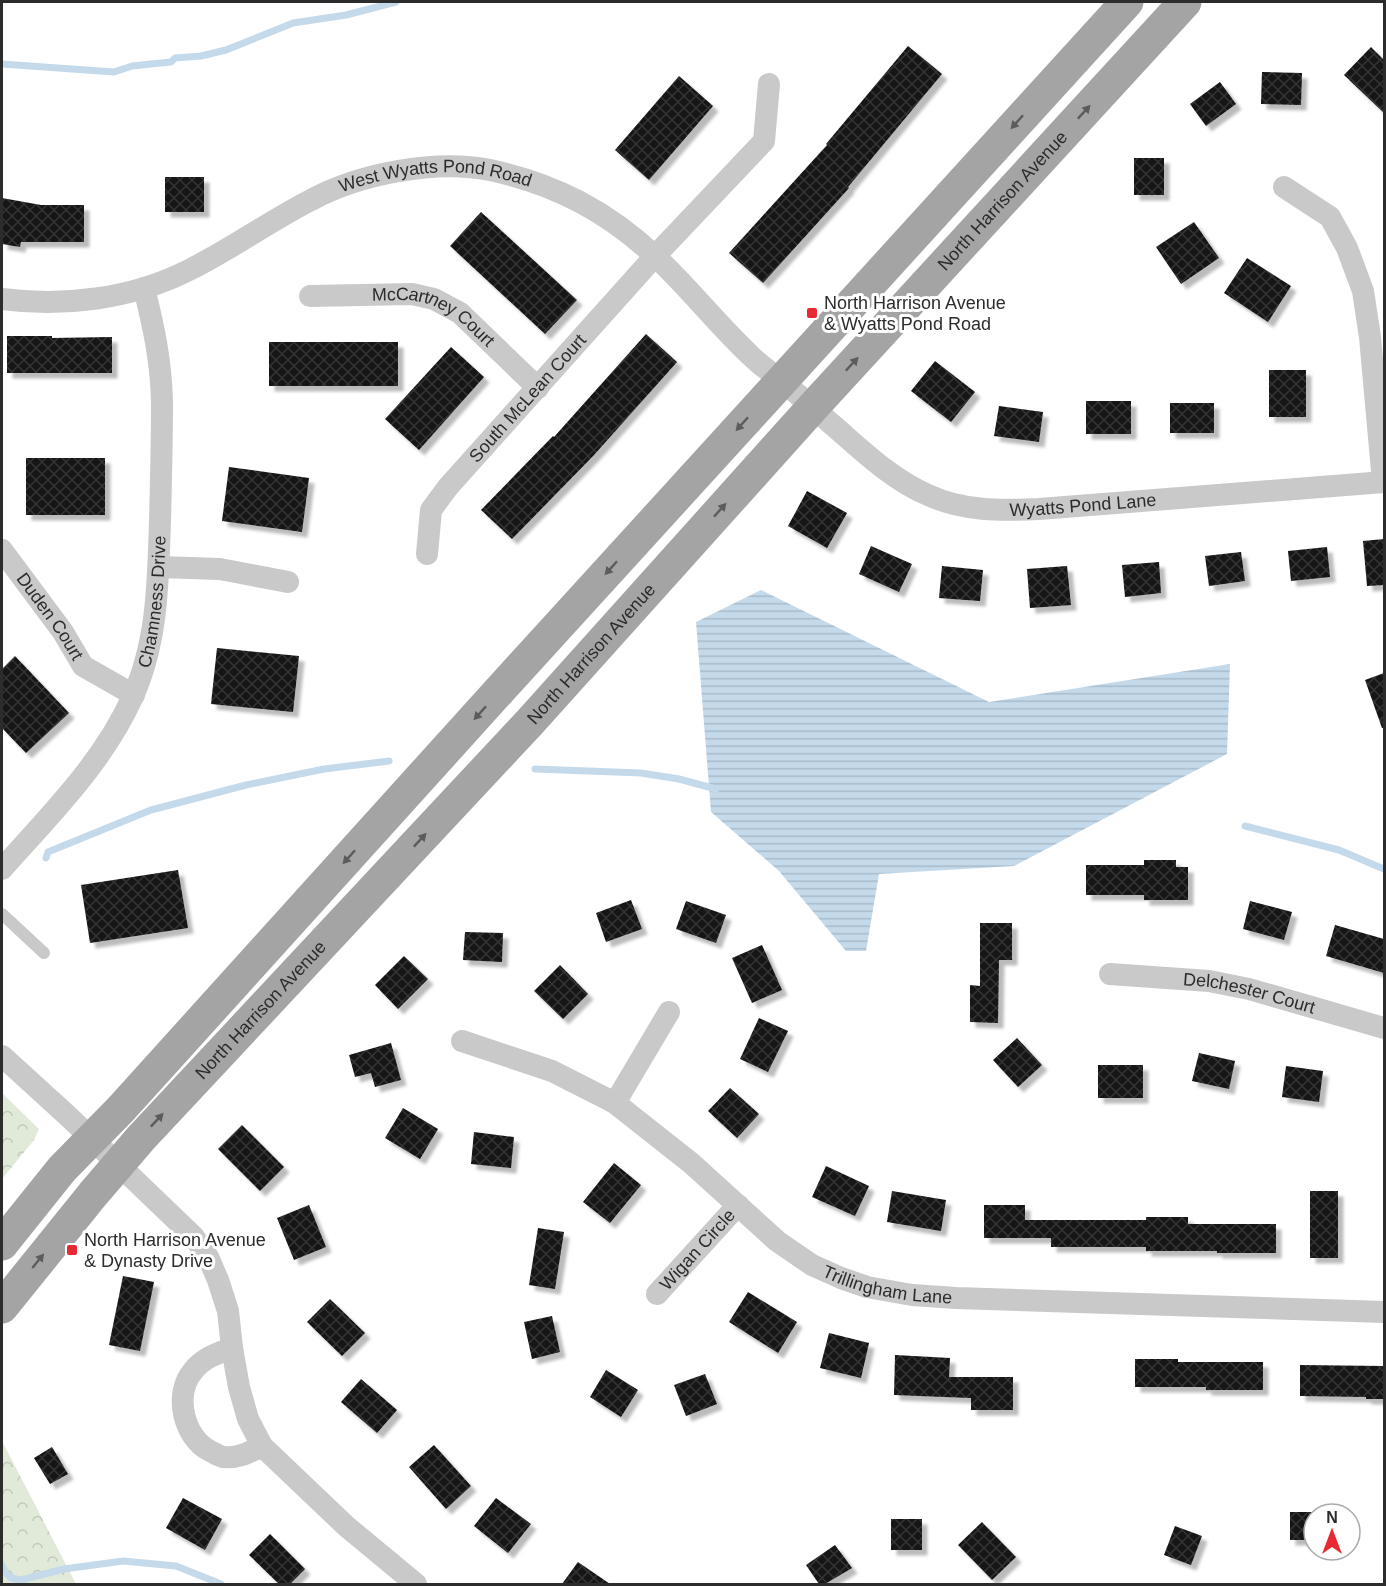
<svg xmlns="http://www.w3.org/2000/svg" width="1386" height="1586" font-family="Helvetica,sans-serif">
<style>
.forest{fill:url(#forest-crowns)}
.water{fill:url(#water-rules)}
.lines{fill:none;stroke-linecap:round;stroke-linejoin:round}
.stream{stroke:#c4daeb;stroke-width:7}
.building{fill:url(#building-cross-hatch);filter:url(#shadow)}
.lane{stroke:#c9c9c9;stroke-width:12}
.street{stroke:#c9c9c9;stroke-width:22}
.primary{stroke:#a4a4a4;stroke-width:33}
.oneway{fill:#5c5c5c}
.poi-dot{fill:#e72a31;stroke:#fff;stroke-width:2}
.labels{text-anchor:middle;stroke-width:6;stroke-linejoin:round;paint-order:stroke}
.street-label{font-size:18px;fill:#2c2c2c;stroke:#fff}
.poi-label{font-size:18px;fill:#2c2c2c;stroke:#fff;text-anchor:start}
</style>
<defs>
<pattern id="forest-crowns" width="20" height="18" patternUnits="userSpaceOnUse" patternTransform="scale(1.5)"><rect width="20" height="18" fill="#e1ead9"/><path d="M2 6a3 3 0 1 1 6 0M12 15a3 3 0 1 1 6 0" fill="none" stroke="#c1c9ba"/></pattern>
<pattern id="water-rules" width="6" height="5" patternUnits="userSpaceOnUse" patternTransform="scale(1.5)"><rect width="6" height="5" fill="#c4daeb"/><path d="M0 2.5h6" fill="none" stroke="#a9bbca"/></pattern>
<pattern id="building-cross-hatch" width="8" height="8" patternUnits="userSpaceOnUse" patternTransform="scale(1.5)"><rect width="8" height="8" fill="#131313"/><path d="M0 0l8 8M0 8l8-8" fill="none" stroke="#363636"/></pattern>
<filter id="shadow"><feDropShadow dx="5.5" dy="5.5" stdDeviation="1.5" flood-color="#0004"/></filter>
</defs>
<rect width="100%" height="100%" fill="#fff"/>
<!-- forest -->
<path class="forest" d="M2,1093l37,36 -5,11 -32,39z
M2,1441l74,143h-74z"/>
<!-- water -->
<path class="water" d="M761,590l228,112 241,-38 -3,90 -213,112 -135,8 -13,77h-20l-67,-80 -68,-59 -15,-190z"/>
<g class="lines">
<!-- stream -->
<path class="stream" d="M2,64l112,8 18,-6 39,-4 4,-4 26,-2 25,-6 67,-27 53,-8 50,-13
M535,769l106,4 38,6 37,10
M1245,826l94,24 45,19
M46,858l2,-6 103,-42 95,-25 78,-16 65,-8
M2,1565l3,7 6,6 10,2 43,-11 59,-8 53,5 45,18"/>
</g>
<!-- building -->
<path class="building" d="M908,46l34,28 -94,113 1,1 -86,95 -34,-30 98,-108 -1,-1z
M1371,47l13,13v53l-40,-38z
M1262,72l40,1 -1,32 -40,-1z
M679,76l34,30 -64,74 -34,-30z
M1220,82l16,22 -30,22 -16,-22z
M1134,158h30v37h-30z
M165,177h39v35h-39z
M2,198l39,7h43v37h-63l-1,5 -18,-3z
M481,212l96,88 -32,34 -95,-88z
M1194,222l25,36 -38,26 -25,-37z
M1247,258l44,28 -23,36 -44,-29z
M646,334l31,28 -83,93 -82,84 -31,-29 72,-74 1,1z
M7,336h45v2l60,-1v36h-105z
M269,342h129v44h-129z
M451,347l33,30 -65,73 -34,-31z
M935,361l40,31 -24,30 -40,-31z
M1269,370h37v47h-37z
M1086,401h45v33h-45z
M1170,403h44v30h-44z
M999,406l44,6 -4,30 -45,-6z
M26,458h79v57h-79z
M229,467l80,11 -7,54 -80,-11z
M807,491l40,22 -20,35 -39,-22z
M1384,539v46l-17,1 -4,-45z
M871,546l41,18 -13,28 -40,-18z
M1327,547l3,30 -39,4 -3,-30z
M1241,552l4,29 -36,5 -4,-30z
M1159,562l2,31 -36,4 -3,-32z
M942,566l41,4 -3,31 -41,-3z
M1067,566l4,39 -41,3 -3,-39z
M217,648l82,8 -6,56 -82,-8z
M15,656l54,57 -43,40 -24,-25v-59z
M1384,673v55h-2l-17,-48z
M1144,860h32v7h12v33h-44v-5h-58v-30h58z
M178,870l10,58 -98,15 -9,-58z
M631,900l11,29 -36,13 -10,-29z
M686,901l40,14 -10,28 -40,-14z
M1250,901l42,11 -8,28 -41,-11z
M980,923h32v37h-13l-1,63 -28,-1v-37l10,1z
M1335,925l49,14v34l-58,-17z
M465,932l38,1 -1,29 -39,-2z
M762,945l20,45 -30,13 -20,-45z
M404,956l24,23 -30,30 -23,-24z
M560,965l28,29 -25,25 -29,-28z
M759,1018l29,13 -20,41 -28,-13z
M1017,1038l25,27 -24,22 -25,-27z
M391,1043l10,37 -26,7 -4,-14 -16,4 -6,-22z
M1199,1053l36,8 -6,28 -37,-8z
M1098,1065h45v33h-45z
M1286,1066l37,5 -4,31 -37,-5z
M730,1088l29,26 -22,24 -29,-27z
M403,1108l35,21 -18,30 -35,-21z
M242,1125l42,42 -24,24 -42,-42z
M474,1132l40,5 -3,31 -40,-4z
M614,1163l27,22 -31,38 -27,-21z
M826,1166l43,20 -14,30 -43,-19z
M892,1191l54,9 -5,31 -54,-9z
M1310,1191h28v67h-28z
M309,1205l17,42 -32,13 -17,-42z
M984,1205h41v15h121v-3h42v7h88v29h-59v-2h-71v-4h-95v-9h-67z
M538,1228l26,4 -9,57 -26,-4z
M123,1276l31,6 -14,69 -31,-6z
M748,1292l49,30 -19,31 -49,-31z
M330,1299l35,34 -23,23 -35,-34z
M552,1316l8,36 -28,7 -8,-37z
M829,1333l40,10 -8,35 -41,-10z
M895,1355l55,3 -1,19h64v33h-42v-12l-77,-3z
M1135,1359h43v3h85v28h-57v-3h-71z
M1300,1365l84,1v33h-18v-2l-66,-1z
M606,1370l32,20 -17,27 -31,-20z
M705,1374l12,30 -31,12 -12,-31z
M361,1379l36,31 -20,23 -36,-31z
M434,1445l37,41 -25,23 -37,-42z
M52,1447l16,27 -18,10 -16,-26z
M183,1498l39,21 -17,31 -39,-22z
M496,1498l35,26 -23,29 -34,-27z
M1290,1512h24v28h-24z
M891,1519h31v31h-31z
M982,1522l34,35 -24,23 -34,-35z
M1175,1526l27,10 -11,29 -27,-10z
M270,1534l35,35 -15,15h-11l-30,-29z
M835,1545l17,23 -27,16h-6l-13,-19z
M578,1562l32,22h-48z"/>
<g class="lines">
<!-- lane -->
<path class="lane" d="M2,914l42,39"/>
<!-- street -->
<g class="street">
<path d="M1284,187l46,30 17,31 16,43 7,46 13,145"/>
<path id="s1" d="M310,296l102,-2 22,5 26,14 78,75"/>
<path id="s2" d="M2,299c61,8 129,0 185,-28 43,-21 81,-49 124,-71 48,-26 124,-41 179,-30 65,14 117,41 166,87 33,31 62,68 95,99 10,10 21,17 32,26 15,13 31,25 45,39 32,27 61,57 100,74 35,16 72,16 111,14l345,-27"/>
<path id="s3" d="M2,550l61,82 20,34 51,29"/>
<path id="s4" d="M427,554l4,-44 17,-23 207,-231 109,-115 5,-57"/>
<path d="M159,567l61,2 68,13"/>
<path id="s5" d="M2,869c48,-54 101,-106 131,-173 25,-55 25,-117 27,-175 1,-40 2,-79 2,-119 -1,-41 -8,-74 -18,-114"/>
<path id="s6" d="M1110,974l99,7 40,8 135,39"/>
<path id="s7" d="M462,1041l90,30 63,32 76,60 86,78 35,24 29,13 26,9 45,8 44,3 428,14"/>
<path d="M2,1056l67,61 125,120 14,20 10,23 10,31 4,37 7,39 9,32 14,27 84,80 70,58"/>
<path d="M615,1103l54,-91"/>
<path id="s8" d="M657,1294l81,-89"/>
<path d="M232,1348c-16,6 -29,10 -39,23 -20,24 -9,67 17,80 4,2 9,5 13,6 15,2 27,-5 39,-11"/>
</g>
<!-- primary -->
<g class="primary">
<path d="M2,1244l60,-75 59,-60 367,-406 639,-701"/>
<path id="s9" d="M2,1307l91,-113 48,-56 389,-416 283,-315 372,-405"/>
</g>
</g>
<!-- one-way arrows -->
<defs><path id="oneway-solid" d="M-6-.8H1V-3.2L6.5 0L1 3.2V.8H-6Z" transform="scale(1.5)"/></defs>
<g class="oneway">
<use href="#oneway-solid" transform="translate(1084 112) rotate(-47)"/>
<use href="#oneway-solid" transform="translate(1017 122) rotate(132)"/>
<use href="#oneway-solid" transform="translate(852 364) rotate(-47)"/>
<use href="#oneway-solid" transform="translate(742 424) rotate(132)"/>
<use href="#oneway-solid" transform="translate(720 510) rotate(-48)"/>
<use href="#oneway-solid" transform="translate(611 568) rotate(132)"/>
<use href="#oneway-solid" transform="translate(480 713) rotate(132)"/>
<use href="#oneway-solid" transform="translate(420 840) rotate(-47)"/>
<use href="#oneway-solid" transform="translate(349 857) rotate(132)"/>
<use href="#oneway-solid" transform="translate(157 1120) rotate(-47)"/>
<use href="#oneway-solid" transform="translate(38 1261) rotate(-51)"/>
</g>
<!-- markers -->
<g class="poi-dot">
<rect x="806" y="307" width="12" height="12" rx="3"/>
<rect x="66" y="1244" width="12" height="12" rx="3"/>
</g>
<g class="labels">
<!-- street labels -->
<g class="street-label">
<text dy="6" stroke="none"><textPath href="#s2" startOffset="462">West Wyatts Pond Road</textPath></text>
<text dy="6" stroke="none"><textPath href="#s9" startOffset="1492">North Harrison Avenue</textPath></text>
<text dy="6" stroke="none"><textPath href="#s1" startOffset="130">McCartney Court</textPath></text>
<text dy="6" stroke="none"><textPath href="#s4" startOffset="192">South McLean Court</textPath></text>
<text dy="6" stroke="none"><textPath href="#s2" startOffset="1227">Wyatts Pond Lane</textPath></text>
<text dy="6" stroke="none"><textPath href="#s5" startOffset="315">Chamness Drive</textPath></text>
<text dy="6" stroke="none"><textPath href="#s3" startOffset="82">Duden Court</textPath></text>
<text dy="6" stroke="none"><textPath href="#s9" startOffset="880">North Harrison Avenue</textPath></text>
<text dy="6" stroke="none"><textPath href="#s6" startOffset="141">Delchester Court</textPath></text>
<text dy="6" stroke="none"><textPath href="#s9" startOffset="394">North Harrison Avenue</textPath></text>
<text dy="6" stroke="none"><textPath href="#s8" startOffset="60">Wigan Circle</textPath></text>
<text dy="6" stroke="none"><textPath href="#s7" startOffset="500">Trillingham Lane</textPath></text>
</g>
<!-- poi labels -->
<g class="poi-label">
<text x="824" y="309">North Harrison Avenue<tspan x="824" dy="21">&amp; Wyatts Pond Road</tspan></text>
<text x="84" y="1246">North Harrison Avenue<tspan x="84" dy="21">&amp; Dynasty Drive</tspan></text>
</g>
</g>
<!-- border -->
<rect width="1386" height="1586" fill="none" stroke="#2c2c2c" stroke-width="6"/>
<!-- north arrow -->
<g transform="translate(1332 1532)"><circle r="28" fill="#ffffff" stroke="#ababab" stroke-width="1.5"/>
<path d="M0-4.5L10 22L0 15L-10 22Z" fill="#e72a31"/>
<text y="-9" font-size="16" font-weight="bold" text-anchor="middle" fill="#2c2c2c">N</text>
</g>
</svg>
